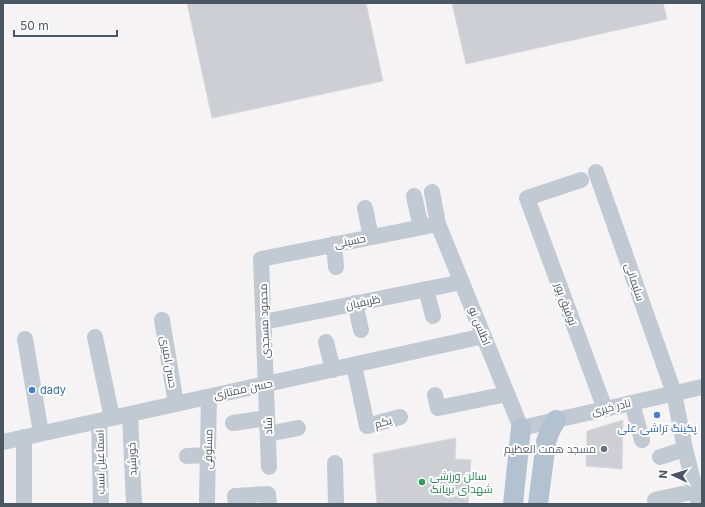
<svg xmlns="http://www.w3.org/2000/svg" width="705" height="507" font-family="Inter,Cairo,sans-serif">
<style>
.building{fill:#cdcfd5;stroke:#d7d9de}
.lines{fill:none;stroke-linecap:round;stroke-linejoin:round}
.minor{stroke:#c1cad2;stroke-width:16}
.major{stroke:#b3c2d1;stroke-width:20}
.shop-dot{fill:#3f7fe0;stroke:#fff;stroke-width:1.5}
.worship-dot{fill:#6b7280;stroke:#fff;stroke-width:1.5}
.leisure-dot{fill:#2e9e5b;stroke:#fff;stroke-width:1.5}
.labels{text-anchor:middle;stroke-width:4;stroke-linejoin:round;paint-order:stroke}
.street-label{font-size:11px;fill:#4a5661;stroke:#fff}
.shop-label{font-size:11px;fill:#366cbe;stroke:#fff;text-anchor:start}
.worship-label{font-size:11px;fill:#5b616d;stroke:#fff;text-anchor:end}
.leisure-label{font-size:11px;fill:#27864d;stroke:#fff;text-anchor:start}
</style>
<rect width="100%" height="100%" fill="#f5f3f3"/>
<!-- building -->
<path class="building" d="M187,3h179l17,78 -171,37z
M452,3h211l4,16 -201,45z
M623,420l-1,49 -36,-3 1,-35z
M456,438l-1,21 16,1 -3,44h-91l-4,-50z"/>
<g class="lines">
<!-- minor -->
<path class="minor" d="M596,172l78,221 11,56 14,55
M581,180l-54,18 78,211
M432,192l6,32 83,204 181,-41
M414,196l7,31
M365,208l6,29
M334,244l2,23
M426,289l7,27
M355,303l6,27
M162,320l14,84
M264,322l198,-40
M95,337l17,81
M25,339l16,94
M326,342l7,28
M354,365l13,61 33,-9
M435,395l3,13 69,-14
M632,403l10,37
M130,414l4,90
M99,421l2,83
M233,423l34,-5
M268,434l30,-6
M24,437v67
M3,442l481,-106
M187,456l21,-1
M660,457l25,-8
M335,463l1,41
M269,467l-8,-208 177,-35
M655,500l41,-9
M207,501l2,-104
M236,504l-1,-8 33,-2 1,10"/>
<!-- major -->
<path class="major" d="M513,504l8,-76
M538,504l8,-62 4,-11 6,-11"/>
</g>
<!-- markers -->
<g class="shop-dot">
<circle cx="32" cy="390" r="4"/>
<circle cx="657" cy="415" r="4"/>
</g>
<circle class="worship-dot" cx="604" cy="449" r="4"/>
<circle class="leisure-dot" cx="422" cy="482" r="4"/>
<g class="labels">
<!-- street labels -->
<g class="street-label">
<text transform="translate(350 241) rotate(-11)" y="4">حسینی</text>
<text transform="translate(635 282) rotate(71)" y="4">سلیمانی</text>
<text transform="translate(363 302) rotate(-12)" y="4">ظریفیان</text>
<text transform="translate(566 304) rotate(70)" y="4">توفیق پور</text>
<text transform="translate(264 321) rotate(-92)" y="4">محمود مسجدی</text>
<text transform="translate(480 326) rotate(68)" y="4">اطلس نو</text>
<text transform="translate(169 362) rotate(80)" y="4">حسن امیری</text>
<text transform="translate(243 389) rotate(-12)" y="4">حسن ممتازی</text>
<text transform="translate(611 407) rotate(-13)" y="4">نادر خیری</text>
<text transform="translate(383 422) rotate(-16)" y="4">یکم</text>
<text transform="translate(268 426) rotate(-92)" y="4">شاد</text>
<text transform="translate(208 449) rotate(-89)" y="4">مستوفی</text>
<text transform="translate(132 459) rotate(-92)" y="4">خورشید</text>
<text transform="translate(100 462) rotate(-91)" y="4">اسماعیل نسب</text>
</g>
<!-- shop labels -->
<g class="shop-label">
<text x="40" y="394">dady</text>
<text x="657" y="432" text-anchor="middle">پکینگ تراشی علی</text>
</g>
<!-- worship labels -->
<g class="worship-label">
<text x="596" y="453">مسجد همت العظیم</text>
</g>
<!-- leisure labels -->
<g class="leisure-label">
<text x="430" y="480">سالن ورزشی<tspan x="430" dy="13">شهدای بریانک</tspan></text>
</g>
</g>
<!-- border -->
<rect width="705" height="507" fill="none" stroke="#4a5661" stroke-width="8"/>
<!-- north arrow -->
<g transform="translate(673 475) rotate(274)" stroke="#ffffff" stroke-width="3" paint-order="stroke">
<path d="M0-3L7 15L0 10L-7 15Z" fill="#4a5661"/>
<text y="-6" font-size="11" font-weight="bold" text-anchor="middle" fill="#4a5661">N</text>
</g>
<!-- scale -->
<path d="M14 30v6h103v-6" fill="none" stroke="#4a5661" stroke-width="2"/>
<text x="20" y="30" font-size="12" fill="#4a5661" stroke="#ffffff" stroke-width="3" paint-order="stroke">50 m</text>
</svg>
